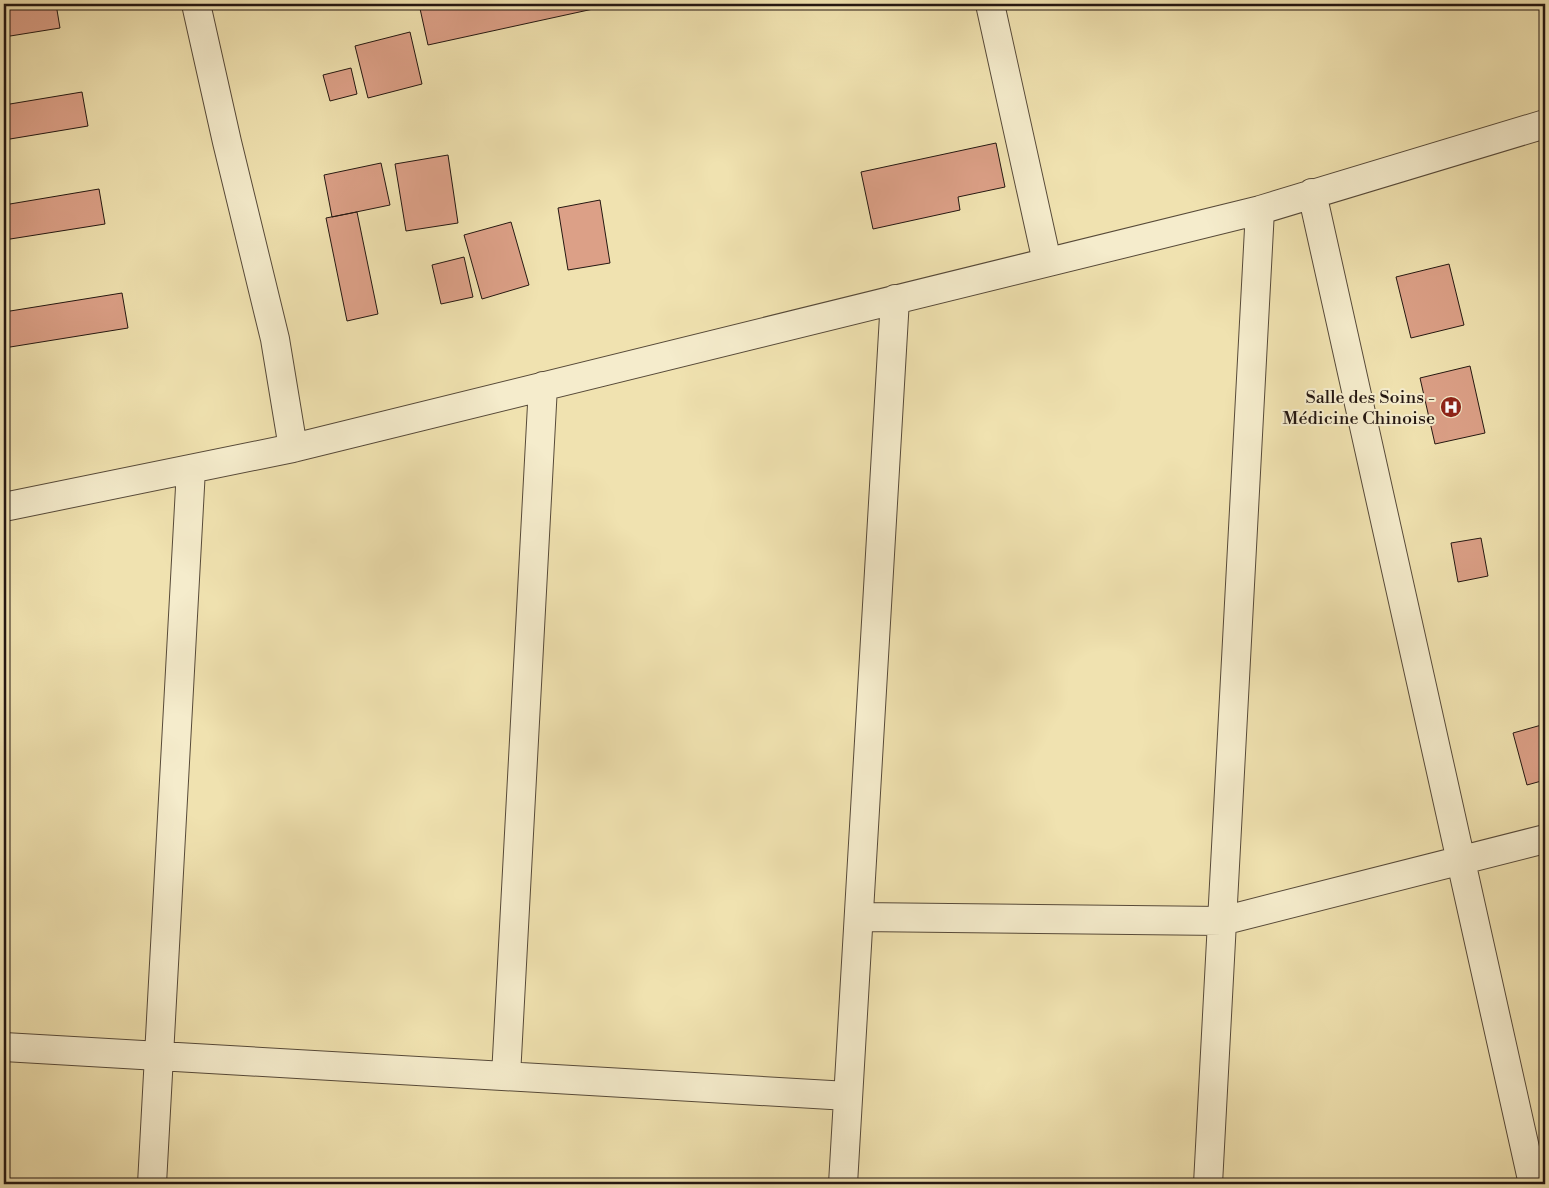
<svg xmlns="http://www.w3.org/2000/svg" width="1549" height="1188" font-family="'Libre Bodoni',serif">
<style>
.building{fill:#dca087;stroke:#241711}
.lines{fill:none;stroke-linecap:round;stroke-linejoin:round}
.minor-casing{stroke:#574a39;stroke-width:30}
.minor{stroke:#f5eccc;stroke-width:28}
.labels{text-anchor:middle;stroke-width:4;stroke-linejoin:round;paint-order:stroke}
.poi-label{font-size:18px;fill:#241711;stroke:#f5eccc;text-anchor:end}
</style>
<rect width="100%" height="100%" fill="#f0e2b0"/>
<filter id="stains"><feTurbulence type="fractalNoise" baseFrequency=".004" numOctaves="4"/><feColorMatrix values="0 0 0 0 .2 0 0 0 0 .09 0 0 0 0 .02 0 0 0 .5 -.17"/></filter>
<radialGradient id="worn" r=".72"><stop offset=".6" stop-color="#630" stop-opacity="0"/><stop offset="1" stop-color="#630" stop-opacity=".3"/></radialGradient>
<!-- building -->
<path class="building" d="M4,4h52l4,24 -56,9z
M419,4h197l-188,41z
M410,32l12,52 -54,14 -13,-52z
M351,68l6,26 -27,7 -7,-26z
M82,92l6,34 -84,14v-35z
M996,143l9,44 -47,10 2,13 -87,19 -12,-57z
M448,155l10,68 -52,8 -11,-67z
M381,163l9,42 -58,12 -8,-42z
M99,189l6,35 -101,16v-35z
M600,200l10,63 -42,7 -10,-62z
M357,212l21,102 -31,7 -21,-103z
M511,222l18,63 -47,14 -18,-64z
M464,257l9,40 -32,7 -9,-39z
M1449,264l15,61 -53,13 -15,-61z
M122,293l6,35 -124,20v-36z
M1470,366l15,67 -50,11 -15,-66z
M1481,538l7,38 -30,6 -7,-39z
M1545,724v56l-18,5 -14,-52z
M1545,894v20l-4,-19z"/>
<g class="lines">
<!-- minor casing -->
<g class="minor-casing">
<path id="minor" d="M196,4l31,138 48,197 18,109
M990,4l57,258
M1312,193l221,991
M4,507l289,-59 967,-238 285,-86
M859,917l363,4 323,-82
M4,1047l844,49
M506,1076l37,-690
M152,1184l39,-715
M843,1184l52,-885
M1208,1184l52,-974"/>
</g>
<!-- minor -->
<use href="#minor" class="minor"/>
</g>
<!-- icons -->
<defs>
<g id="hospital-disc" transform="scale(1.125)"><circle r="9.5" fill="#8f2418" stroke="#f5eccc"/><path d="M-5-5h3v3.5h4V-5h3V5h-3V1.5h-4V5h-3Z" fill="#fff"/></g>
</defs>
<g fill-rule="evenodd">
<use href="#hospital-disc" x="1451" y="407"/>
</g>
<g class="labels">
<!-- poi labels -->
<g class="poi-label">
<text x="1435" y="403">Salle des Soins -<tspan x="1435" dy="21">Médicine Chinoise</tspan></text>
</g>
</g>
<!-- margin -->
<rect width="1549" height="1188" fill="none" stroke="#f0e2b0" stroke-width="20"/>
<rect x="5" y="5" width="1539" height="1178" fill="none" stroke="#241711" stroke-width="2.5"/>
<rect x="10" y="10" width="1529" height="1168" fill="none" stroke="#241711"/>
<rect width="100%" height="100%" filter="url(#stains)"/>
<rect width="100%" height="100%" fill="url(#worn)"/>
</svg>
